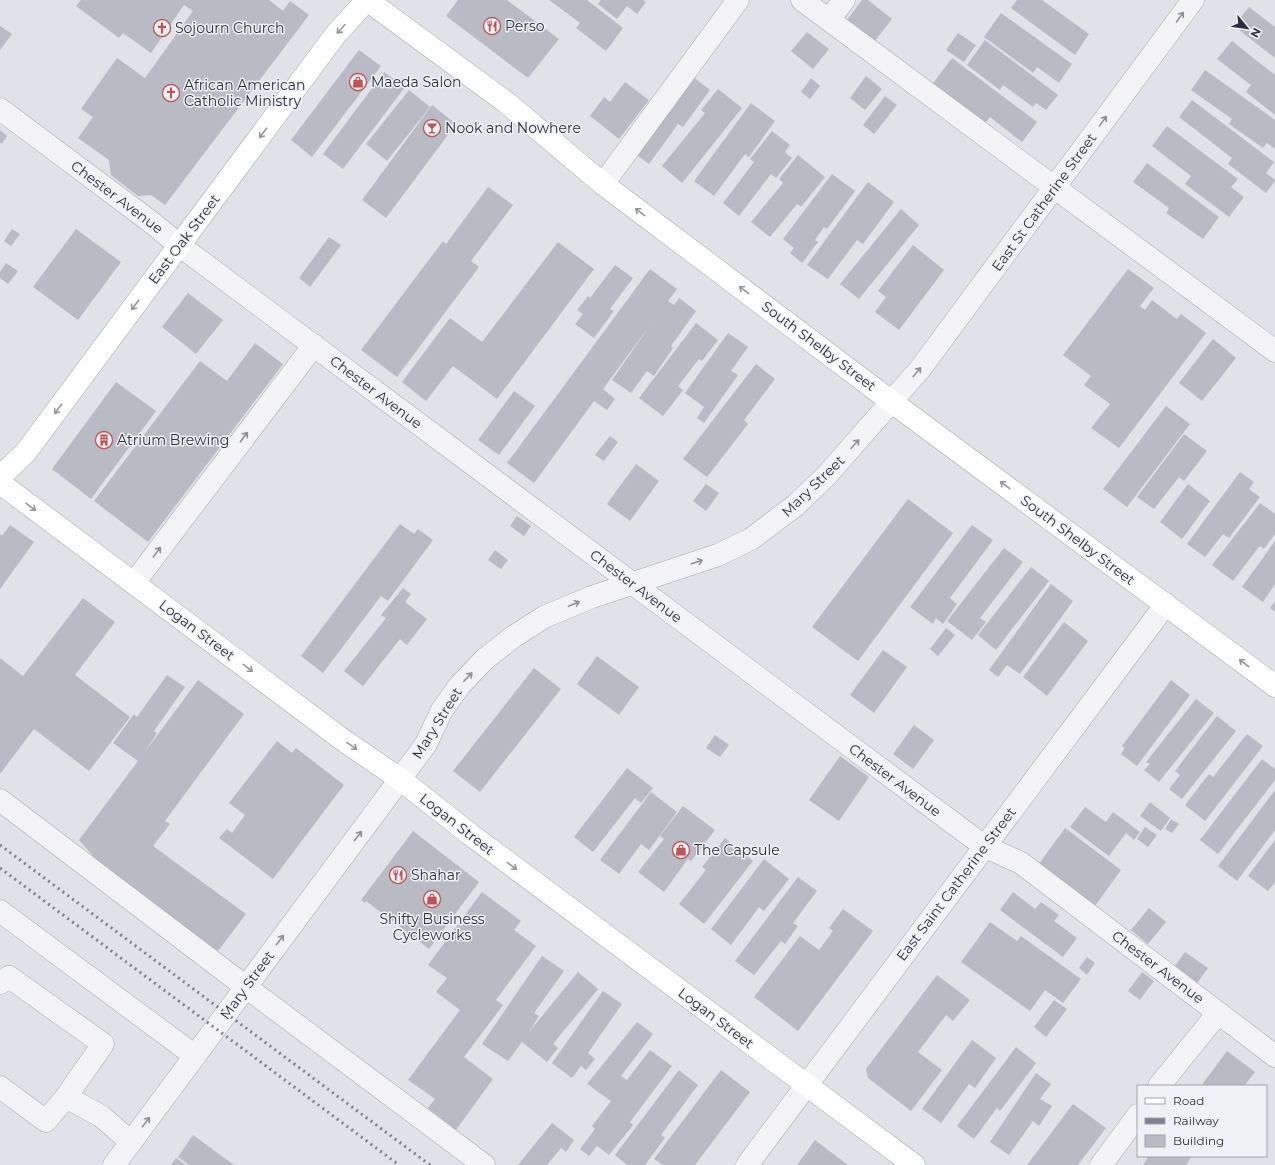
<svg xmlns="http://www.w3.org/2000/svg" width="1275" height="1165" font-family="Montserrat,sans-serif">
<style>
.building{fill:#b8bbc4}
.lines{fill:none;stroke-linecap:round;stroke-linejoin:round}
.minor-casing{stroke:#a6a9b1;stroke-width:23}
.major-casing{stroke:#a1a6b2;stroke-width:23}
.minor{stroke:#f3f3f6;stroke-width:22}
.major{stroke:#fff;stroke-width:22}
.rail{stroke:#7c818f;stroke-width:3;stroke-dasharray:2 4;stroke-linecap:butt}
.oneway{stroke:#8f919a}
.oneway2{stroke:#95979e}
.labels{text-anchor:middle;stroke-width:3;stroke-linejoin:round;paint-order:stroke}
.poi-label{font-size:14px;fill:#2b2f3d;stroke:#f0f1f5;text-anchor:start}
.street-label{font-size:14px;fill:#2b2f3d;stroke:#f0f1f5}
</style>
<rect width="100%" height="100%" fill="#e0e2e7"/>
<!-- building -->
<path class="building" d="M81,0h188l14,11 7,-10 19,14 -144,190 -14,-10 -13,1 -27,-21 -2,-15 -31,-22 15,-21 -12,-8 36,-51 28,20 48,-67 -9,-6 -33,48 -28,-20 -4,5 -43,-32z
M458,0h49l52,39 -31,39 -82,-62z
M549,0h38l36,28 -17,23 -30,-23 4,-5z
M601,0h42l3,2 -9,12 -10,-8 -10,13 -19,-15z
M862,0h6l24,19 -18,23 -27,-22z
M1017,0h25l47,34 -14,21 -64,-47z
M1249,7l26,20v31l-41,-32z
M1001,13l71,51 -13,19 -22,-16 -4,6 -49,-36z
M0,26l12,8 -12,16z
M807,32l22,17 -16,20 -22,-18z
M958,33l18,12 -12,17 -18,-12z
M985,40l73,55 -12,15 -10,-7 -3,4 -30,-22 -3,5 -33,-25z
M1232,41l43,34v40l-29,-23 5,-7 -34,-26z
M359,50l22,16 -69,91 -21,-17z
M952,58l85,64 -15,20 -32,-25 -7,9 -52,-40z
M1205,70l70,50v29l-8,-6 -4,5 -34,-24 3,-5 -41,-29z
M384,72l21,15 -62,82 -20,-15z
M688,73l22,17 -27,37 -5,-3 -29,40 -19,-14z
M866,76l16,13 -17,21 -15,-12z
M811,78l9,8 -10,13 -9,-7z
M625,82l24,18 -30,39 -29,-23 14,-19 6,5z
M718,89l24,19 -60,75 -20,-17 43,-53 -4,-3z
M409,90l21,17 -43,54 -21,-17z
M885,96l12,9 -23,29 -11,-9z
M1192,100l82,62 -8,11 9,7v1l-9,12 -38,-29 4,-6 -53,-41z
M751,103l24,18 -26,36 -4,-3 -31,42 -20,-15z
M432,105l24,19 -70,94 -24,-18z
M1167,126l71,53 -7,8 13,10 -15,20 -44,-33 6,-8 -39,-30z
M0,130l7,6 -5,8 -2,-1z
M772,131l18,14 -5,7 7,6 -16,20 -5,-4 -32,42 -16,-13 31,-41 -4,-3z
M798,155l27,22 -24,30 -4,-3 -27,33 -19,-15 32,-39 -4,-4z
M1147,163l72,54 -16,22 -37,-26 3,-5 -36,-26z
M832,174l23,17 -28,38 -3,-2 -9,13 3,2 -16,21 -12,-10 4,-5 -11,-9z
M868,182l26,20 -31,42 -6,-4 -29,39 -21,-14z
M488,187l25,18 -42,56 8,6 -82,110 -36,-27 82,-109 3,3z
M901,209l18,16 -60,74 -19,-15z
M12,229l8,5 -9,12 -7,-5z
M76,229l45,33 -43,58 -45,-33z
M329,237l12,8 -31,42 -11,-9z
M558,242l36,27 -97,130 -44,-33 -27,35 -24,-19 48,-64 32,24z
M913,245l31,25 -45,60 -24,-18 11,-15 -8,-6z
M6,263l12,8 -10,13 -8,-6v-6z
M615,265l18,13 -23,31 4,2 -20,27 -19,-14 8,-10 -6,-4 11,-14 2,2z
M650,269l27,20 -9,12 6,4 5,-7 17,13 -25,35 2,2 -19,28 -7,-5 -16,22 -19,-13 39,-56 -48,65 12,10 -8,11 -13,-9 -60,82 -27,-20z
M1128,269l26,19 -14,18 5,4 7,-10 25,19 4,-5 25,19 -87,115 -28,-20 19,-24 -26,-19 7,-9 -28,-21z
M188,293l35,27 -27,34 -34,-27z
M696,323l22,17 -16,21 -3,-2 -21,27 5,4 -20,26 -24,-18z
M728,333l20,14 -17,24 7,4 -34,48 -7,-5 7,-11 -19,-14z
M1213,339l23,19 -34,43 -23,-18z
M255,343l28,21 -135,178 -54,-41 106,-140 27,20z
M756,364l19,15 -31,41 4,4 -41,53 -24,-18z
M116,382l40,29 -65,88 -39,-30z
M514,391l21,15 -36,49 -21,-15z
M1166,406l24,18 -63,83 -24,-18z
M1184,434l23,17 -23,30 -5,-4 -25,32 -17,-12z
M610,436l8,6 -14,19 -9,-6z
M636,464l23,17 -29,40 -23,-17z
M1240,472l14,10 -5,7 11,8 -31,41 -6,-4 -18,23 -18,-13z
M706,484l13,9 -13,18 -13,-10z
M1188,484l22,17 -28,38 -22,-17z
M908,499l45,34 -95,128 -46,-34z
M1260,503l15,11v20l-11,15 -4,-3 -2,2 -25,33 -21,-16z
M517,516l14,10 -7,10 -14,-10z
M400,524l14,10 4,-5 15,11 -45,61 -7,-5 -58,77 -22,-17z
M10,525l24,17 -34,47v-55l2,2z
M972,525l21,15 -43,58 7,6 -14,20 -7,-6 -3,6 -23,-17z
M1275,541v43l-12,18 -21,-15z
M1004,548l19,14 -43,56 6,4 -14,18 -25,-19z
M495,550l13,10 -7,9 -13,-9z
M1031,567l18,14 -53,69 -18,-15z
M1051,584l22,17 -53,73 -13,-9 -9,12 -9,-7z
M403,588l8,6 -6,8 22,17 -20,26 -7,-6 -37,47 -19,-15 42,-53 -5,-3z
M83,598l32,24 -40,53 55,42 -41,54 -55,-42 -34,45v-116l23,18z
M1275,601v11l-5,-4z
M1064,622l24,19 -41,55 -24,-19z
M946,628l9,7 -17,21 -8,-7z
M883,650l24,17 -33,46 -24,-18z
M597,656l42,31 -20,28 -42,-31z
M534,668l27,21 -81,103 -27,-21z
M167,675l18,12 -31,44 3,2 -12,19 53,-72 46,34 -79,107 5,3 -17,22 93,68 -28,37 -117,-86 -22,-25 59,-79 -25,-18 21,-29 3,3z
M1171,680l19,15 -53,71 -16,-12 4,-6 -3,-2z
M1196,699l18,14 -55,69 -15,-12 6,-6 -4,-2z
M1217,716l19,15 -54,68 -13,-10 11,-14 -5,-4z
M914,725l20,15 -21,29 -20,-15z
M1247,734l16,12 -58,75 -20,-16 24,-31 4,3z
M715,735l14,10 -9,12 -14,-9z
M277,741l15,12 4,-5 48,37 -71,94 -54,-41 8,-9 5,4 13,-18 -16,-12z
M840,756l29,21 -30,44 -30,-21z
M1262,759l13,10v11l-57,74 -18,-14z
M627,768l26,20 -12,15 -6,-5 -42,54 -19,-15z
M1275,790v40l-38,51 -19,-15z
M651,792l26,20 -28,38 -8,-6 -22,30 -19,-14z
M1150,802l20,16 -9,13 -21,-15z
M683,806l32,24 -24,31 -3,-2 -24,33 -26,-20 26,-33 -4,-3z
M1085,807l21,15 7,-10 27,20 -6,8 -8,-7 -17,23 -39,-29z
M1171,819l8,5 -7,9 -7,-4z
M1145,827l12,8 -9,12 -11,-8z
M1065,828l56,42 -26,36 -56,-42z
M413,831l66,51 -50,67 -63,-48 -1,2 -4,-3z
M725,838l28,23 -49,63 -25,-20 27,-34 -4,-3z
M1275,840v42l-7,9 -20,-15z
M764,859l25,20 -25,32 -5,-4 -28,38 -20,-16z
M798,877l19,14 -24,32 5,3 -13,18 -4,-3 -27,34 -19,-14z
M482,892l39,29 -7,9 22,16 -40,54 7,5 -39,52 29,22 -37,51 -28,-22 7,-9 -27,-19 52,-70 -24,-18 11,-14 -19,-13z
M1013,892l22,17 6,-7 18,13 -5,6 23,17 -14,19 -63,-47z
M1149,908l17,14 -18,22 -17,-14z
M843,909l30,22 -75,100 -44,-34 46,-61 19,14 14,-19 -4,-3z
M990,922l27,19 4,-5 60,43 -18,24 -18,-13 -15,21 -69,-49z
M1185,952l23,16 -13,18 -23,-16z
M542,956l22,15 -30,42 5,3 -10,16 49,-60 20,17 -45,55 5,4 -11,14 -25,-20 -14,19 -26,-17z
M1087,957l8,6 -8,12 -8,-7z
M1142,972l12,9 -14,19 -12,-9z
M937,975l33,25 -17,21 -7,-6 -28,37 24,18 -31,41 -43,-33 -2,-9z
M603,991l19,13 -34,49 7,6 -9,11 -5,-4 -9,12 -20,-15z
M1054,1000l13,9 -21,28 -12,-10z
M637,1022l16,12 -32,42 6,4 23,-30 22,16 -42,56 3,3 -24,30 -12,-9 -8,10 -9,-7 15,-20 -3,-3 19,-25 -24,-17z
M972,1040l24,18 -21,30 -6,-4 -28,39 -19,-14z
M1016,1047l20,16 -36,48 -3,-3 -23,31 -17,-13z
M1227,1051l28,21 -11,14h-43z
M679,1070l19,15 -37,50 4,3 -20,27h-18l-12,-10z
M721,1070l29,22 -55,73h-32l-9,-6z
M1036,1073l15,11 -11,15 12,7 -13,20 -6,-5 -24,34 -19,-13z
M1073,1104l33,24 -28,37h-51z
M552,1123l22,17 -8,12 -5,-4 -14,17h-29z
M193,1135l41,30h-45l-11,-8z
M815,1140l33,25h-51z
M1149,1156h43l-6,9h-43z
M176,1158l10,7h-15z"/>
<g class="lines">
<!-- minor casing -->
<g class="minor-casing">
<path id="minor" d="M802,0l27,20
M844,0l-15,20 446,331
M0,109l151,113 28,23 805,601 37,17 254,193
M603,184l135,-184
M134,583l180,-238
M0,800l246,187 238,178
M0,911l195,145
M0,983l9,-6 94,67 -37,53 -20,24 -46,-34
M1159,1086l59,-73
M66,1097l35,19 30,26
M114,1165l312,-421 16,-34 18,-25 25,-26 28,-22 31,-20 48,-20 126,-42 33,-16 45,-34 31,-30 93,-106 273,-369
M747,1165l419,-561
M1101,1165l37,-50"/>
</g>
<!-- major casing -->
<g class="major-casing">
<path id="major" d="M367,0l140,103 96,81 289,218 383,284
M0,477l26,-25 310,-418 31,-34
M0,483l343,257 57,39 71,56 443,330"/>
</g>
<!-- minor -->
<use href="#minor" class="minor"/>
<!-- major -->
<use href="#major" class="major"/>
<!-- rail -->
<path class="rail" d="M0,845l430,320
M0,868l399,297"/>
</g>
<!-- one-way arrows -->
<defs><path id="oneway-shaft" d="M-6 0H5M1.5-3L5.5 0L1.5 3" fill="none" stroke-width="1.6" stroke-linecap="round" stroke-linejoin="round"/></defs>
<g class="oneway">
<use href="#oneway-shaft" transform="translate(1180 17) rotate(-54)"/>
<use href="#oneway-shaft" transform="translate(1103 121) rotate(-54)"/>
<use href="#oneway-shaft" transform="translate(917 372) rotate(-50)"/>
<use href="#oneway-shaft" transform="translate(244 437) rotate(-53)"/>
<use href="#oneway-shaft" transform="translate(855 444) rotate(-48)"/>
<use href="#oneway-shaft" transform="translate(157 552) rotate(-53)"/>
<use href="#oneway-shaft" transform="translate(697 562) rotate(-18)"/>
<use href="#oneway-shaft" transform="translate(574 604) rotate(-23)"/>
<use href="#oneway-shaft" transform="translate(468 677) rotate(-46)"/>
<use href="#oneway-shaft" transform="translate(358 836) rotate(-53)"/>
<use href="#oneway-shaft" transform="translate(280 940) rotate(-53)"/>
<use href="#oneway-shaft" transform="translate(146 1122) rotate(-53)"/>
</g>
<g class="oneway2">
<use href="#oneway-shaft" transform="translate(341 29) rotate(132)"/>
<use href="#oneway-shaft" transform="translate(263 133) rotate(127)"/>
<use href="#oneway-shaft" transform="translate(640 212) rotate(-143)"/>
<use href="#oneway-shaft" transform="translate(744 290) rotate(-143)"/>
<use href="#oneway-shaft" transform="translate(135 305) rotate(127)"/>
<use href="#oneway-shaft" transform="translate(58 409) rotate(127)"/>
<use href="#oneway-shaft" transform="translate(1005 485) rotate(-143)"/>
<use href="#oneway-shaft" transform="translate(31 507) rotate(37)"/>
<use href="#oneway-shaft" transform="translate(1244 663) rotate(-143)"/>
<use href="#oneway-shaft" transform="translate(248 668) rotate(37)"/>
<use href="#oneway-shaft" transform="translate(352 746) rotate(35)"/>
<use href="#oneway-shaft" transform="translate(512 866) rotate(37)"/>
</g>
<!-- icons -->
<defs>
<g id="restaurant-ring" transform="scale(0.9)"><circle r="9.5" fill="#f0f1f5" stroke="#be5456" stroke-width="1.5"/><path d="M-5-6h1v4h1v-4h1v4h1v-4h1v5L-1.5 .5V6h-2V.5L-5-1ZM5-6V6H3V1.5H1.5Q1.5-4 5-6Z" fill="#be5456"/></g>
<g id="church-ring" transform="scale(0.9)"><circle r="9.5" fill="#f0f1f5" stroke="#be5456" stroke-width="1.5"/><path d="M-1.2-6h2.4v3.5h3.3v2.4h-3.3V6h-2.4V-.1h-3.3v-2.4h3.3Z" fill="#be5456"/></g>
<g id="shop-ring" transform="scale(0.9)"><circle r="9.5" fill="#f0f1f5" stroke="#be5456" stroke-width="1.5"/><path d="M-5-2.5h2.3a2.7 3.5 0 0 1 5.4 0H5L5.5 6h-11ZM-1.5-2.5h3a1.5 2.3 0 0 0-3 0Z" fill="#be5456"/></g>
<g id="bar-ring" transform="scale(0.9)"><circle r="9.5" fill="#f0f1f5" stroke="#be5456" stroke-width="1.5"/><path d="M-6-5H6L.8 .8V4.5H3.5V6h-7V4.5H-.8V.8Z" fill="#be5456"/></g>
<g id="building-ring" transform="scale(0.9)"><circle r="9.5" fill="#f0f1f5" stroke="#be5456" stroke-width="1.5"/><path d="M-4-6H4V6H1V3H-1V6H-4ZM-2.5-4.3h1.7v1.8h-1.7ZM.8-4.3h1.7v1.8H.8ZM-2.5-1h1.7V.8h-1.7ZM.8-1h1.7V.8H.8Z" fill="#be5456"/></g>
</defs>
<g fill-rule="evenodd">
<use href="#restaurant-ring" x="492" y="26"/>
<use href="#church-ring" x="162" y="28"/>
<use href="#shop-ring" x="358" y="82"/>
<use href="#church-ring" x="171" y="93"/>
<use href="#bar-ring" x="432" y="128"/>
<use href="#building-ring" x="104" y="440"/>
<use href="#shop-ring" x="681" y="850"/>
<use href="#restaurant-ring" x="398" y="875"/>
<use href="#shop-ring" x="432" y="899"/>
</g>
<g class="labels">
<!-- poi labels -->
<g class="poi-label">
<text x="505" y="31">Perso</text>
<text x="175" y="33">Sojourn Church</text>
<text x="371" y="87">Maeda Salon</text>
<text x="184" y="90">African American<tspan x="184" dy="16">Catholic Ministry</tspan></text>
<text x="445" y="133">Nook and Nowhere</text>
<text x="117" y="445">Atrium Brewing</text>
<text x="694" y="855">The Capsule</text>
<text x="411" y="880">Shahar</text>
<text x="432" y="924" text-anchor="middle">Shifty Business<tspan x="432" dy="16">Cycleworks</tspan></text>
</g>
<!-- street labels -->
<g class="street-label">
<text transform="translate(117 197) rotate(37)" y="5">Chester Avenue</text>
<text transform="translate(1044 202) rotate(-54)" y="5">East St Catherine Street</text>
<text transform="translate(184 239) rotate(-53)" y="5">East Oak Street</text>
<text transform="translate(819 346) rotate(37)" y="5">South Shelby Street</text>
<text transform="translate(376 392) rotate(37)" y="5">Chester Avenue</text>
<text transform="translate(813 486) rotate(-44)" y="5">Mary Street</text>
<text transform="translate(1078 540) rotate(37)" y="5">South Shelby Street</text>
<text transform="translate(636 586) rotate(37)" y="5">Chester Avenue</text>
<text transform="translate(197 630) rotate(37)" y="5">Logan Street</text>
<text transform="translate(437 723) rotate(-58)" y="5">Mary Street</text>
<text transform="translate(895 780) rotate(37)" y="5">Chester Avenue</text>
<text transform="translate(457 824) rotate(38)" y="5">Logan Street</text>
<text transform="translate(956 884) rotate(-53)" y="5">East Saint Catherine Street</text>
<text transform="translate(1158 967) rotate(37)" y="5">Chester Avenue</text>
<text transform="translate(247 985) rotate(-54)" y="5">Mary Street</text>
<text transform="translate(716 1018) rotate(37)" y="5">Logan Street</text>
</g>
</g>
<!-- legend -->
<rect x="1137" y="1085" width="130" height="72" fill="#f0f1f5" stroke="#a1a3ab"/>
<rect x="1145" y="1098" width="20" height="6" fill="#ffffff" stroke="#a1a3ab"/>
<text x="1173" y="1105" font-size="12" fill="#2b2f3d">Road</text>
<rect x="1145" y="1118" width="20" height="6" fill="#7c818f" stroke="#a1a3ab"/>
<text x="1173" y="1125" font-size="12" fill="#2b2f3d">Railway</text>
<rect x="1145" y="1135" width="20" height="12" fill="#b8bbc4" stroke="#a1a3ab"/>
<text x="1173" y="1145" font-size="12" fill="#2b2f3d">Building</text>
<!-- north arrow -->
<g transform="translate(1247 28) rotate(119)" stroke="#f0f1f5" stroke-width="3" paint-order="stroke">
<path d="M0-3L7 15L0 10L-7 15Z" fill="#2b2f3d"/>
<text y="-6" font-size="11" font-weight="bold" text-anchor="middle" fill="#2b2f3d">N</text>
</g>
</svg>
